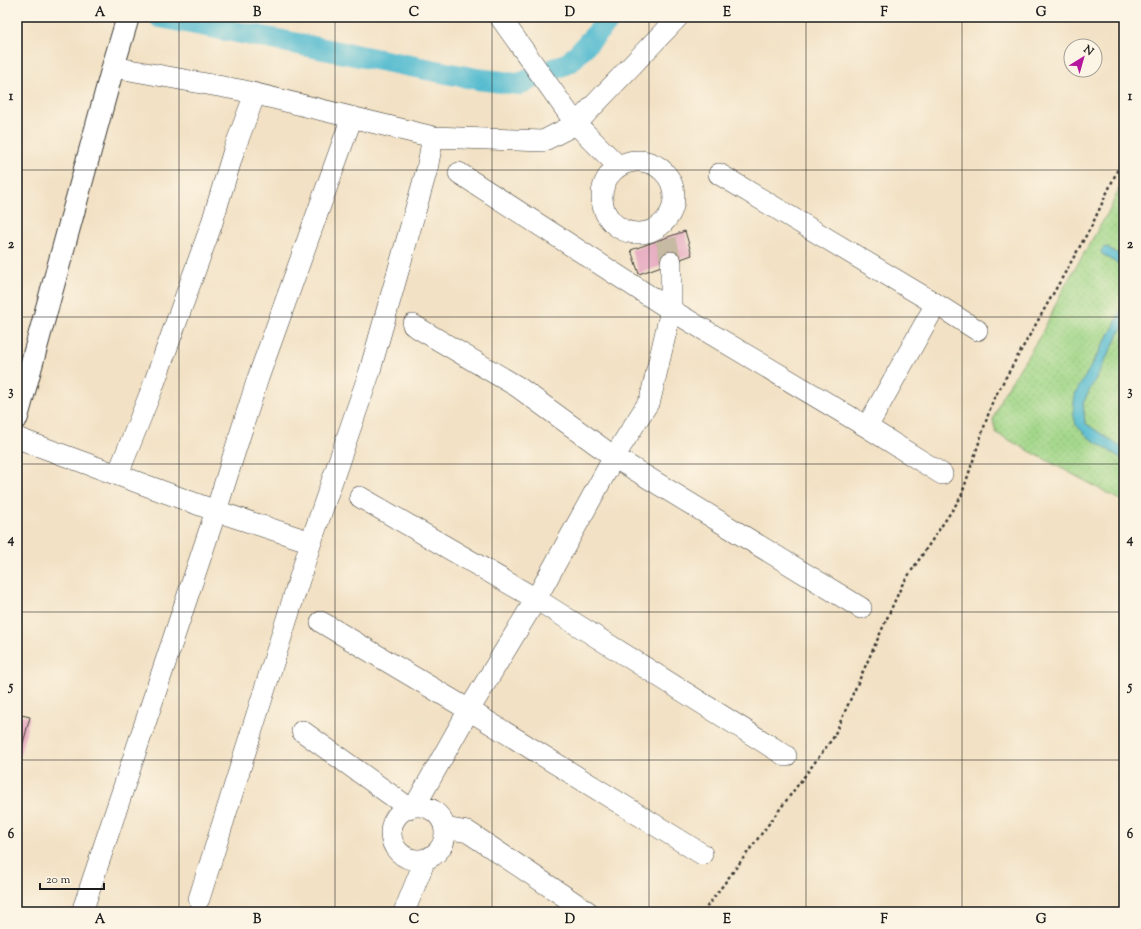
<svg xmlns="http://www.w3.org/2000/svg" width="1141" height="929" font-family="'Sorts Mill Goudy',serif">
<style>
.grass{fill:url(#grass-dots);stroke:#5e7851}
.water{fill:#51bacf;stroke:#366b76}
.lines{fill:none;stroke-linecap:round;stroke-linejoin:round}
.canal{stroke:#51bacf;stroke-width:22}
.building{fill:#e39fbb}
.minor-tunnel{stroke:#c7baa2;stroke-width:21;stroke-dasharray:21 10;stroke-linecap:butt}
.minor-casing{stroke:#3c3a35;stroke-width:22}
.major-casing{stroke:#3c3a35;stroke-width:24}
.path{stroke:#3c3a35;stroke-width:2.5;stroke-dasharray:3 3;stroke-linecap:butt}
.minor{stroke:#fff;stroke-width:21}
.major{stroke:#fff;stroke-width:22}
.grid{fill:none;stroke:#1c1c1c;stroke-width:1;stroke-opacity:0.55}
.neatline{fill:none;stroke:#1c1c1c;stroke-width:1.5}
.grid-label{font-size:13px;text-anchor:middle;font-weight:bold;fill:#1c1c1c}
</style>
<defs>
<pattern id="grass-dots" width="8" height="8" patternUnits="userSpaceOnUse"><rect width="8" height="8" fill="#9fd586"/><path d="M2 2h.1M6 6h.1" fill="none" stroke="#88b673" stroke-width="1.8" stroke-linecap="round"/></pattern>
</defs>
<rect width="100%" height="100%" fill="#fcf5e5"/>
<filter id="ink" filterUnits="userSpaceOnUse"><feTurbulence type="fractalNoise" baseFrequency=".025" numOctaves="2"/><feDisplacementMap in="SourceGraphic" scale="8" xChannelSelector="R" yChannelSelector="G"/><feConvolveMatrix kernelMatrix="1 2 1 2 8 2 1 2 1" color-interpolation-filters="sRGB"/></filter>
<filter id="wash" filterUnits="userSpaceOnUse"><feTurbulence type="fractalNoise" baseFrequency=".012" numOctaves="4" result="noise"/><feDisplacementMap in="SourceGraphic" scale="16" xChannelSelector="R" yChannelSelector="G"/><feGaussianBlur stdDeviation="0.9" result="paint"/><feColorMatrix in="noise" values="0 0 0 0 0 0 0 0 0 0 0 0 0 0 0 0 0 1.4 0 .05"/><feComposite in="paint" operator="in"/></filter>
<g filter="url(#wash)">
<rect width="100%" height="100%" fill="#f2e1c4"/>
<!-- grass -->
<path class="grass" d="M1124,177v81l-17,-11 -5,7 22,13v36l-11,25 -21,35 -16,62 12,12 36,23v42l-128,-69 -3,-13 8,-22 41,-65 21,-44 47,-80z
M1124,324v125l-39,-26 -2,-20z"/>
<!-- water -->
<path class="water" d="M1107,247l17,11v9l-22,-13 -1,-3 2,-3z
M1124,303v21l-41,79 2,20 39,26v11l-36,-23 -12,-12 -3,-13 2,-18 38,-66z"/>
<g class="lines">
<!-- canal -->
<path class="canal" d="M160,17l317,62 42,5 51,-22 42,-45"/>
</g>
<g id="blocks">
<!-- building -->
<path class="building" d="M685,231l7,24 -53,19 -8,-24z
M17,714l13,3 -13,49z"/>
</g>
</g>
<g filter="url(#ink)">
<use href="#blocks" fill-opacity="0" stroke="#3c3a35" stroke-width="1"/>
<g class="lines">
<!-- minor-tunnel -->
<path class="minor-tunnel" d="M666,239l5,23"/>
<!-- minor casing -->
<g class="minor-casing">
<path id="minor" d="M500,17l76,107 42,42
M113,67l127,23 193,47 110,4 33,-17 102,-107
M602 197a36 36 0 1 1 72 0a36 36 0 1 1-72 0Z
M459,173l212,137 196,117 75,47
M719,174l217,130 41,26
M413,325l105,62 96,70 247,151
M867,427l69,-123
M17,438l199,73 95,31
M118,474l34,-85 59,-163 23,-76 21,-56
M360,497l176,102 250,157
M321,622l148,88 233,144
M302,731l107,77
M391 833a27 27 0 1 1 54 0a27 27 0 1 1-54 0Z
M415,806l54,-96 67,-111 78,-142 36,-57 21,-90v-48
M445,828l23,4 120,80
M199,899l112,-357 58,-168 58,-205 6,-32
M82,912l134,-401 42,-133 94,-261
M404,912l21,-52"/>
</g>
<!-- major casing -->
<g class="major-casing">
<path id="major" d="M17,417l96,-350 15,-50"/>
</g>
<!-- path -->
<path class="path" d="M703,912l130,-174 69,-153 59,-88 32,-97 99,-175 32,-69"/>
<!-- minor -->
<use href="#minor" class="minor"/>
<!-- major -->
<use href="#major" class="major"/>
</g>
</g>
<!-- grid -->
<path class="grid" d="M179,17v895M335,17v895M492,17v895M649,17v895M806,17v895M962,17v895M17,170h1107M17,317h1107M17,464h1107M17,612h1107M17,760h1107"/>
<!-- margin -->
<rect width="1141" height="929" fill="none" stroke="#fcf5e5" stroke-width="44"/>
<!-- north arrow -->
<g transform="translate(1083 58) rotate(37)"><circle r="19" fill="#fcf5e5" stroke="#a29e95"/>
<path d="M0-3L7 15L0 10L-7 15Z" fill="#b5179e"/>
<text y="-6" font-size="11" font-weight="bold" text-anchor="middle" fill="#1c1c1c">N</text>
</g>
<!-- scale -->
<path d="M40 883v6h64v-6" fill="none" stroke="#1c1c1c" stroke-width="2"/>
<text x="46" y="883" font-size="12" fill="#1c1c1c" stroke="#fcf5e5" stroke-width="3" paint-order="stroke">20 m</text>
<rect x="22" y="22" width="1097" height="885" class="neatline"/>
<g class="grid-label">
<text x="100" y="16">A</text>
<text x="257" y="16">B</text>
<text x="414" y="16">C</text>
<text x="570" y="16">D</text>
<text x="727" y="16">E</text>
<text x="884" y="16">F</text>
<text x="1041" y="16">G</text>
<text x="11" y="100">1</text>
<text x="1130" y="100">1</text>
<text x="11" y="248">2</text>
<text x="1130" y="248">2</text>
<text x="11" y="395">3</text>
<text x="1130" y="395">3</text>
<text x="11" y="543">4</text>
<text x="1130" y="543">4</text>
<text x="11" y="690">5</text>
<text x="1130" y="690">5</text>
<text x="11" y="838">6</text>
<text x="1130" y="838">6</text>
<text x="100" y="923">A</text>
<text x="257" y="923">B</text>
<text x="414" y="923">C</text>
<text x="570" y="923">D</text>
<text x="727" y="923">E</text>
<text x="884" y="923">F</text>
<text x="1041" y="923">G</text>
</g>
</svg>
